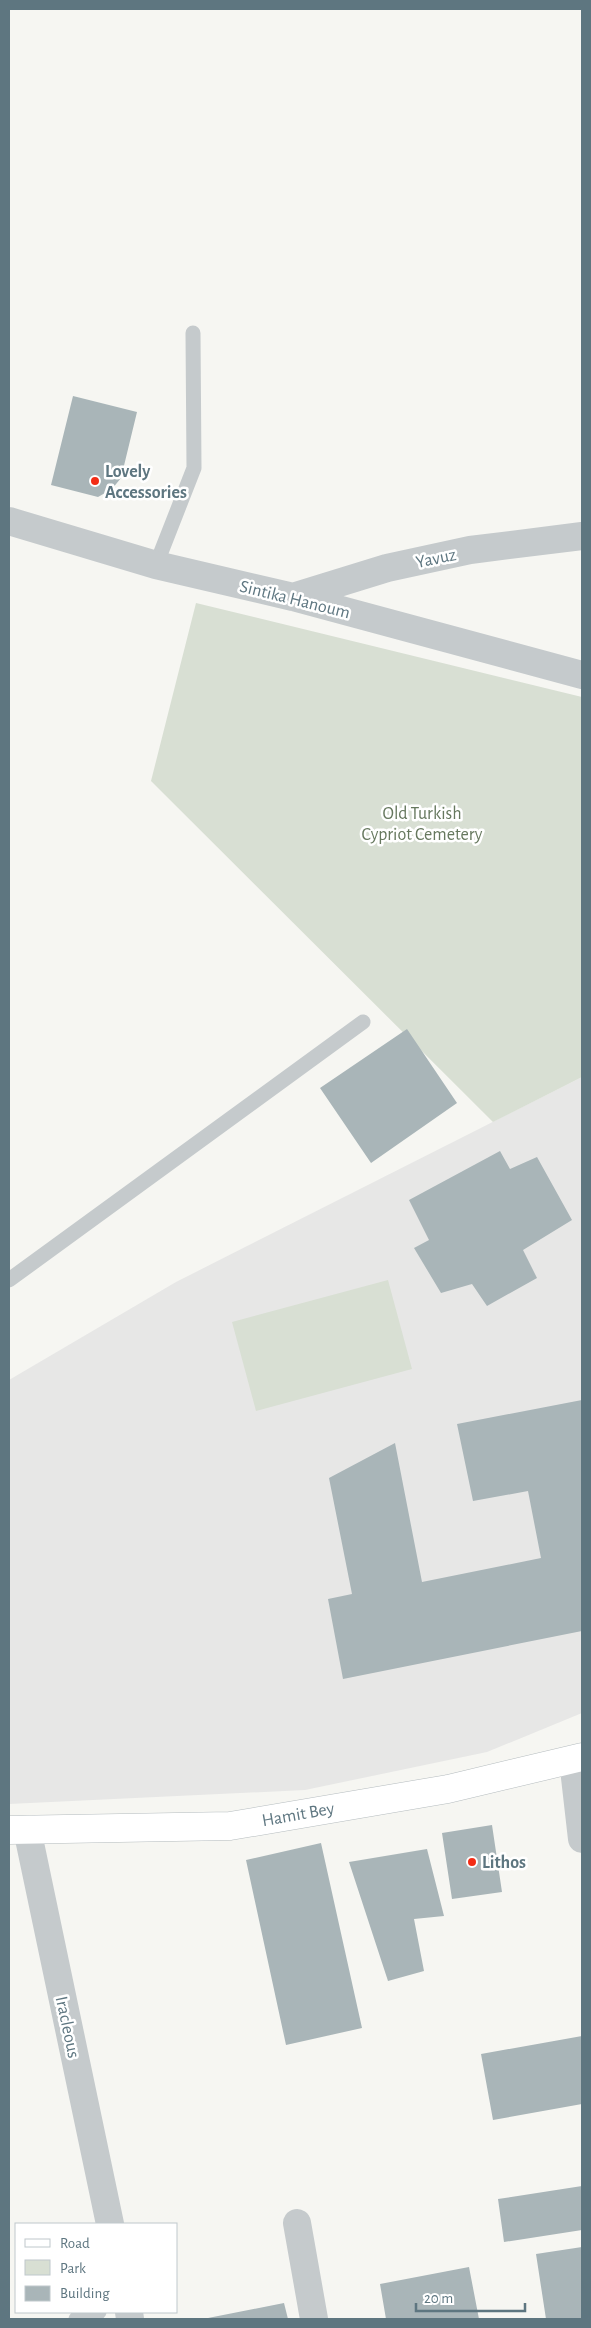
<svg xmlns="http://www.w3.org/2000/svg" width="591" height="2328" font-family="'Alegreya Sans',sans-serif">
<style>
.built{fill:#e7e7e6}
.green{fill:#d8dfd3}
.building{fill:#a9b5b8}
.lines{fill:none;stroke-linecap:round;stroke-linejoin:round}
.secondary-casing{stroke:#b5bcbf;stroke-width:29}
.lane{stroke:#c5cacc;stroke-width:15}
.street{stroke:#c5cacc;stroke-width:28}
.secondary{stroke:#fff;stroke-width:28}
.poi-dot{fill:#f32c15;stroke:#fff;stroke-width:2}
.labels{text-anchor:middle;stroke-width:5;stroke-linejoin:round;paint-order:stroke}
.poi-label{font-size:18px;font-weight:bold;fill:#5e7680;stroke:#fff;text-anchor:start}
.street-label{font-size:18px;fill:#5e7680;stroke:#fff}
.park-label{font-size:18px;fill:#66785e;stroke:#fff}
</style>
<rect width="100%" height="100%" fill="#f6f6f2"/>
<!-- built -->
<path class="built" d="M582,1077v636l-95,39 -182,38 -296,14v-424l167,-98z"/>
<!-- green -->
<path class="green" d="M196,603l386,94v380l-89,45 -342,-341z
M388,1280l24,89 -156,42 -24,-89z"/>
<!-- building -->
<path class="building" d="M73,396l64,16 -16,66 -9,11 -14,8 -47,-12z
M407,1029l50,74 -86,60 -51,-75z
M500,1151l10,18 27,-12 35,63 -49,30 14,28 -50,28 -15,-22 -31,9 -27,-45 15,-8 -20,-40z
M582,1400v231l-239,48 -15,-80 24,-5 -23,-116 66,-35 27,139 119,-24 -13,-67 -55,10 -16,-77z
M492,1825l10,67 -50,7 -10,-66z
M321,1843l41,185 -76,17 -40,-185z
M427,1849l17,67 -30,3 10,52 -36,10 -39,-119z
M582,2036v68l-89,16 -12,-66z
M582,2186v44l-78,12 -6,-43z
M582,2247v72h-36l-10,-65z
M469,2267l10,52h-93l-6,-35z
M284,2303l4,16h-80v-1z"/>
<g class="lines">
<!-- secondary casing -->
<g class="secondary-casing">
<path id="secondary" d="M9,1830l221,-4 218,-37 134,-32"/>
</g>
<!-- lane -->
<path class="lane" d="M156,565l38,-97 -1,-135
M9,1280l354,-258
M76,2319l23,-7"/>
<!-- street -->
<path class="street" d="M9,521l147,44 137,32 289,78
M293,597l94,-29 83,-18 112,-14
M573,1760l9,79
M27,1829l83,395
M297,2223l17,96
M129,2312l1,7"/>
<!-- secondary -->
<use href="#secondary" class="secondary"/>
</g>
<!-- markers -->
<g class="poi-dot">
<circle cx="95" cy="481" r="5"/>
<circle cx="472" cy="1862" r="5"/>
</g>
<g class="labels">
<!-- poi labels -->
<g class="poi-label">
<text x="105" y="477">Lovely<tspan x="105" dy="21">Accessories</tspan></text>
<text x="482" y="1868">Lithos</text>
</g>
<!-- street labels -->
<g class="street-label">
<text transform="translate(436 558) rotate(-12)" y="6">Yavuz</text>
<text transform="translate(295 599) rotate(14)" y="6">Sintika Hanoum</text>
<text transform="translate(298 1814) rotate(-10)" y="6">Hamit Bey</text>
<text transform="translate(68 2027) rotate(78)" y="6">Iracleous</text>
</g>
<!-- park labels -->
<g class="park-label">
<text x="422" y="819">Old Turkish<tspan x="422" dy="21">Cypriot Cemetery</tspan></text>
</g>
</g>
<!-- border -->
<rect width="591" height="2328" fill="none" stroke="#5e7680" stroke-width="20"/>
<!-- legend -->
<rect x="15" y="2223" width="162" height="90" fill="#ffffff" stroke="#bfc8cc"/>
<rect x="25" y="2239" width="25" height="8" fill="#ffffff" stroke="#bfc8cc"/>
<text x="60" y="2248" font-size="15" fill="#5e7680">Road</text>
<rect x="25" y="2260" width="25" height="15" fill="#d8dfd3" stroke="#bfc8cc"/>
<text x="60" y="2273" font-size="15" fill="#5e7680">Park</text>
<rect x="25" y="2286" width="25" height="15" fill="#a9b5b8" stroke="#bfc8cc"/>
<text x="60" y="2298" font-size="15" fill="#5e7680">Building</text>
<!-- scale -->
<path d="M416 2303v8h109v-8" fill="none" stroke="#5e7680" stroke-width="2.5"/>
<text x="424" y="2303" font-size="15" fill="#5e7680" stroke="#ffffff" stroke-width="4" paint-order="stroke">20 m</text>
</svg>
